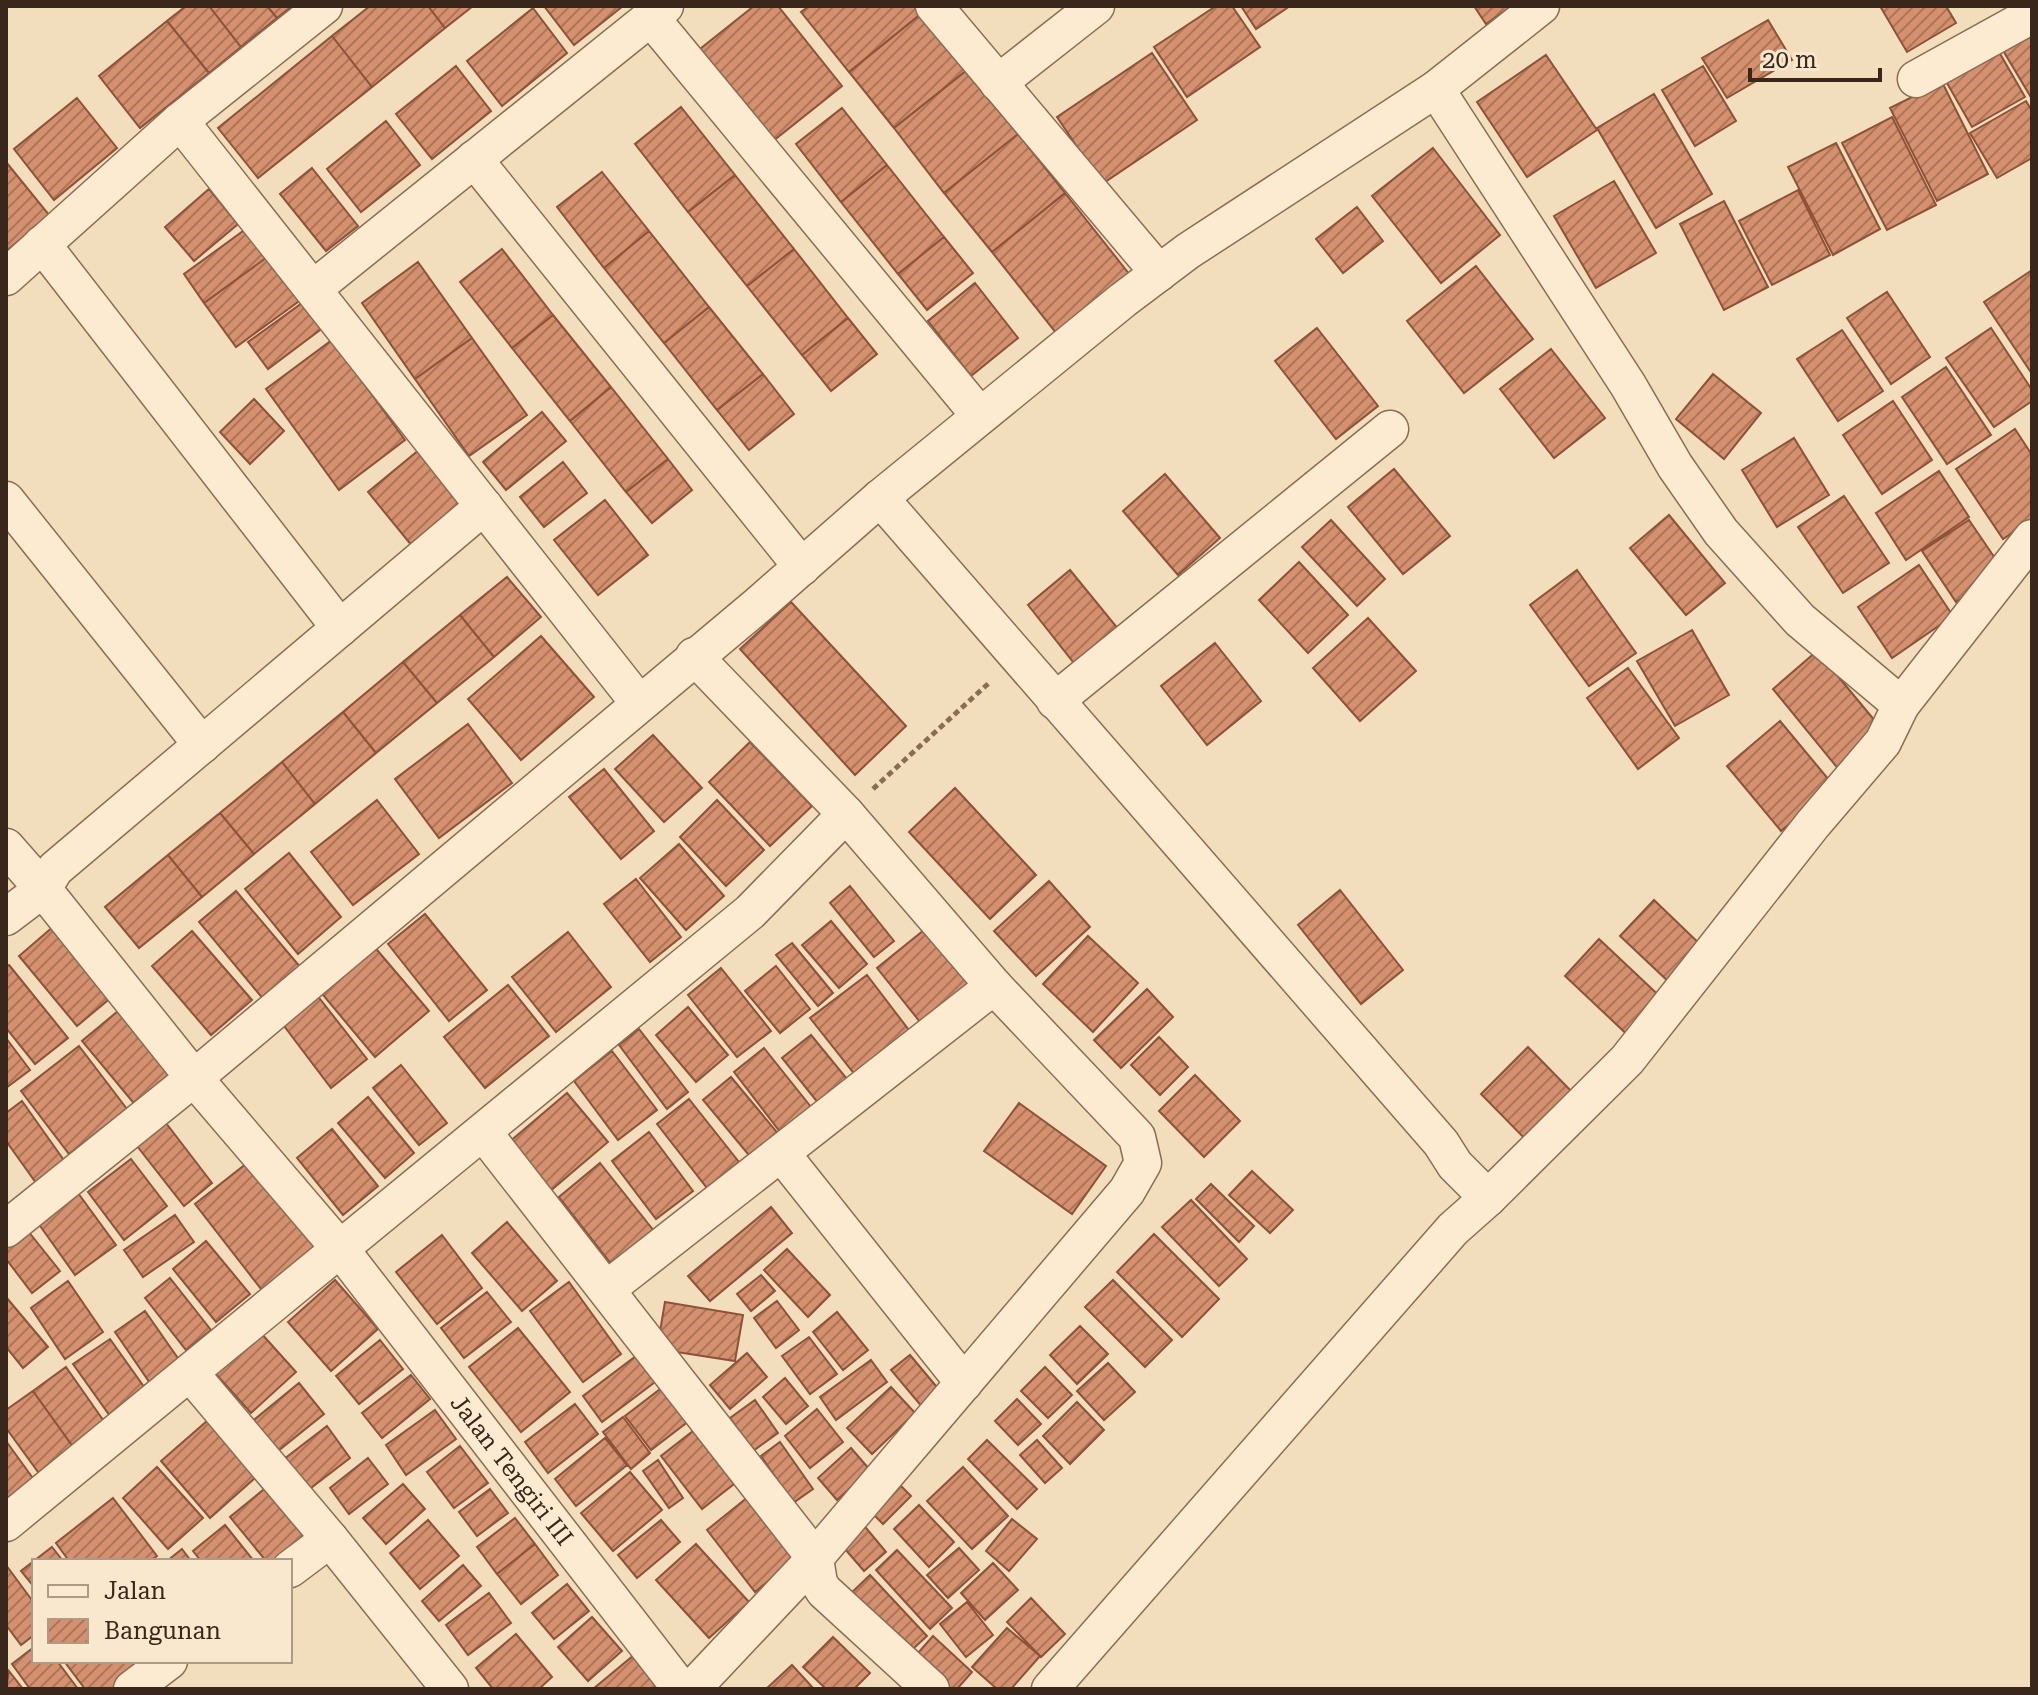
<svg xmlns="http://www.w3.org/2000/svg" width="2038" height="1695" font-family="'Roboto Serif',serif">
<style>
.building{fill:url(#building-hatch);stroke:#8d5238;stroke-width:2}
.lines{fill:none;stroke-linecap:round;stroke-linejoin:round}
.minor-casing{stroke:#8c6d54;stroke-width:39}
.path{stroke:#8c6d54;stroke-width:5;stroke-dasharray:6 4;stroke-linecap:butt}
.minor{stroke:#fcebd1;stroke-width:36}
.labels{text-anchor:middle;stroke-width:6;stroke-linejoin:round;paint-order:stroke}
.street-label{font-size:24px;fill:#39271b;stroke:#f9e8cd}
</style>
<defs>
<pattern id="building-hatch" width="6" height="6" patternUnits="userSpaceOnUse" patternTransform="scale(2)"><rect width="6" height="6" fill="#d4906f"/><path d="M-1 1l2-2M0 6l6-6M5 7l2-2" fill="none" stroke="#ad765a"/></pattern>
</defs>
<rect width="100%" height="100%" fill="#f2debd"/>
<!-- building -->
<path class="building" d="M186,6h23l32,41 -32,26 -42,-52z
M209,6h58l10,12 -36,29z
M267,6h25l-15,12z
M370,6h58l17,22 -73,59 -40,-51z
M428,6h45l-28,22z
M544,6h79l-49,39z
M754,6h24l64,80 -69,55 -73,-92z
M809,6h107l6,7 -73,59 -48,-60z
M1216,6h16l28,41 -73,50 -33,-50z
M1241,6h49l-34,23z
M1474,6h38l-26,18z
M1880,6h66l10,17 -49,29z
M533,8l34,45 -65,53 -35,-45z
M922,13l45,57 -73,58 -45,-56z
M1768,20l24,40 -65,38 -25,-40z
M167,21l42,52 -69,55 -41,-52z
M2032,29v70l-31,-52z
M332,36l40,51 -114,91 -40,-50z
M1995,45l30,52 -53,30 -29,-51z
M1152,53l45,67 -95,64 -45,-67z
M1546,55l51,75 -70,47 -50,-75z
M456,66l35,45 -59,48 -36,-45z
M1703,66l33,55 -41,25 -33,-56z
M967,70l51,64 -74,59 -50,-65z
M1942,82l46,92 -51,27 -47,-93z
M1654,94l58,100 -56,34 -59,-100z
M77,98l40,50 -63,52 -40,-51z
M2026,101l6,10v47l-35,20 -27,-45z
M681,107l54,68 -47,37 -53,-68z
M842,108l45,57 -46,37 -45,-58z
M1892,117l44,88 -49,25 -45,-87z
M386,121l34,44 -59,47 -34,-43z
M1018,134l47,59 -73,59 -48,-59z
M1836,143l44,86 -47,26 -45,-88z
M1433,148l67,87 -59,48 -69,-87z
M6,162l44,54 -44,35z
M887,165l57,72 -46,37 -57,-72z
M312,168l46,58 -32,25 -46,-57z
M602,172l47,59 -45,37 -47,-61z
M735,175l59,74 -47,37 -59,-74z
M1614,181l42,72 -60,35 -42,-72z
M209,189l29,35 -44,37 -29,-34z
M1798,190l32,65 -58,30 -33,-64z
M1065,193l65,82 -73,59 -65,-82z
M1724,201l44,86 -44,23 -44,-86z
M1357,207l26,34 -40,32 -27,-34z
M250,226l20,29 -66,48 -20,-29z
M649,231l60,76 -45,36 -60,-75z
M944,237l29,36 -46,37 -29,-36z
M502,249l51,66 -41,33 -52,-66z
M794,249l54,69 -46,37 -55,-69z
M270,255l32,44 -66,48 -32,-44z
M418,262l54,76 -57,41 -53,-76z
M1476,266l57,73 -69,54 -57,-72z
M2032,270v104l-48,-72z
M975,283l43,55 -47,38 -43,-55z
M1887,292l43,65 -39,27 -44,-66z
M309,298l19,26 -60,45 -20,-27z
M709,307l54,67 -46,36 -53,-67z
M553,315l58,72 -41,34 -58,-73z
M848,318l29,36 -46,37 -29,-36z
M1317,328l61,78 -42,33 -61,-78z
M1991,328l41,62v11l-38,26 -48,-69z
M1842,330l41,61 -45,30 -41,-62z
M472,338l55,77 -58,41 -54,-77z
M332,340l73,100 -66,50 -73,-101z
M1551,349l54,69 -51,40 -54,-69z
M1946,367l45,68 -44,29 -45,-67z
M763,374l31,40 -45,36 -32,-40z
M1713,374l48,39 -37,46 -48,-40z
M611,387l57,72 -42,33 -56,-71z
M254,399l30,32 -34,33 -30,-32z
M1893,401l39,59 -50,34 -39,-59z
M542,412l24,29 -60,49 -23,-28z
M2015,429l17,26v65l-29,19 -47,-70z
M1794,438l35,57 -52,32 -35,-57z
M425,445l49,61 -57,46 -49,-60z
M668,459l24,31 -40,33 -26,-31z
M563,462l24,31 -43,34 -24,-30z
M1394,469l56,67 -47,38 -55,-67z
M1939,471l30,46 -63,43 -30,-47z
M1165,474l55,64 -42,37 -55,-64z
M1844,496l45,67 -46,30 -45,-66z
M605,500l43,55 -50,40 -44,-55z
M1669,515l56,68 -39,32 -56,-67z
M1331,520l54,59 -28,27 -55,-59z
M1969,520l34,50 -47,32 -34,-51z
M1299,562l49,53 -40,38 -49,-53z
M1919,565l34,51 -61,42 -34,-51z
M1070,570l54,66 -43,36 -53,-67z
M1577,570l59,83 -47,33 -59,-81z
M507,577l34,40 -47,40 -34,-42z
M791,602l115,124 -51,49 -115,-126z
M460,615l34,42 -57,46 -34,-41z
M1368,618l48,53 -56,50 -47,-53z
M1692,630l37,65 -54,31 -38,-65z
M541,636l53,61 -73,63 -53,-61z
M1215,643l46,58 -54,44 -46,-59z
M1817,651l68,82 -45,38 -67,-82z
M403,662l34,41 -61,50 -33,-41z
M1628,668l51,70 -41,31 -51,-71z
M343,712l33,41 -61,51 -33,-42z
M1780,721l54,65 -53,45 -54,-65z
M468,724l44,59 -73,55 -44,-59z
M653,735l49,53 -38,34 -49,-53z
M750,742l62,64 -42,40 -61,-64z
M282,762l33,42 -61,50 -34,-41z
M604,769l50,62 -33,28 -52,-62z
M955,788l81,87 -46,44 -81,-87z
M377,800l42,54 -66,51 -42,-53z
M717,800l47,50 -38,36 -46,-49z
M220,813l34,41 -52,43 -34,-42z
M679,844l45,52 -38,34 -46,-52z
M289,853l52,64 -43,37 -53,-65z
M168,855l34,42 -63,51 -34,-41z
M636,879l45,58 -31,25 -46,-58z
M1049,881l41,46 -54,49 -42,-45z
M850,886l44,55 -20,16 -44,-54z
M1340,890l63,80 -42,34 -63,-79z
M236,891l65,77 -37,32 -65,-78z
M1654,900l51,49 -34,35 -51,-48z
M425,914l62,76 -38,31 -61,-77z
M61,920l58,71 -42,35 -58,-70z
M831,921l36,43 -28,24 -37,-43z
M934,922l51,65 -57,45 -51,-64z
M192,931l60,69 -41,35 -59,-69z
M568,932l43,55 -55,45 -44,-55z
M1088,936l50,47 -45,49 -50,-48z
M1599,939l69,65 -34,37 -69,-65z
M792,943l41,50 -15,13 -42,-51z
M372,944l57,67 -54,46 -57,-68z
M9,965l59,73 -33,26 -29,-36v-61z
M776,966l34,43 -30,24 -35,-42z
M721,968l50,63 -34,26 -49,-62z
M867,975l48,63 -55,43 -50,-63z
M508,985l41,51 -64,52 -41,-51z
M1147,989l26,28 -52,51 -27,-28z
M313,990l54,69 -36,29 -53,-70z
M124,1006l54,66 -41,35 -55,-66z
M688,1007l40,48 -32,27 -40,-47z
M639,1029l49,63 -21,17 -48,-64z
M811,1035l41,50 -29,24 -41,-51z
M1159,1037l29,30 -28,28 -29,-30z
M6,1038l24,32 -24,18z
M79,1046l48,63 -58,45 -48,-63z
M1528,1047l50,51 -47,47 -50,-51z
M764,1048l51,64 -31,25 -50,-65z
M612,1051l45,59 -39,30 -44,-59z
M401,1065l46,58 -28,22 -46,-57z
M1195,1075l45,46 -36,36 -45,-46z
M731,1077l50,60 -28,23 -50,-60z
M567,1093l41,49 -59,50 -41,-49z
M368,1097l46,56 -29,25 -47,-55z
M689,1099l50,63 -32,26 -50,-64z
M22,1101l46,65 -29,21 -33,-46v-28z
M1019,1103l87,63 -34,48 -88,-63z
M166,1123l46,60 -28,23 -47,-60z
M332,1129l46,57 -35,29 -46,-57z
M649,1132l44,59 -37,28 -44,-58z
M131,1159l36,47 -43,34 -36,-48z
M251,1160l72,94 -55,44 -73,-94z
M600,1163l54,68 -42,34 -53,-68z
M1252,1171l41,39 -23,23 -41,-38z
M1211,1184l43,42 -15,16 -43,-43z
M78,1193l38,52 -41,30 -37,-52z
M1191,1200l56,59 -28,27 -57,-59z
M771,1207l21,26 -82,68 -22,-25z
M175,1215l19,27 -51,35 -19,-27z
M507,1222l50,59 -35,30 -50,-58z
M28,1231l32,40 -28,22 -26,-34v-11z
M1154,1234l65,65 -37,38 -65,-65z
M442,1235l40,53 -45,36 -41,-52z
M206,1241l44,53 -34,28 -43,-53z
M787,1249l43,46 -22,22 -44,-47z
M761,1275l14,16 -24,20 -14,-17z
M170,1278l41,52 -25,20 -41,-52z
M335,1280l43,49 -47,42 -43,-49z
M1113,1280l59,60 -27,27 -60,-60z
M68,1281l35,51 -38,27 -34,-51z
M569,1282l52,72 -38,28 -53,-71z
M487,1292l24,30 -47,36 -23,-30z
M6,1297l42,50 -25,21 -17,-21z
M777,1301l22,29 -23,18 -22,-30z
M665,1302l78,13 -8,46 -78,-12z
M145,1311l37,53 -30,22 -37,-54z
M837,1312l31,38 -25,20 -30,-38z
M1080,1326l28,28 -31,30 -27,-29z
M518,1328l52,64 -49,40 -52,-65z
M260,1332l36,40 -45,41 -36,-40z
M809,1337l28,37 -27,20 -28,-38z
M110,1339l37,52 -37,25 -37,-52z
M380,1340l23,29 -44,35 -23,-28z
M640,1353l19,26 -57,43 -19,-26z
M747,1353l20,24 -37,32 -20,-24z
M910,1355l31,37 -18,16 -32,-38z
M871,1360l16,22 -51,38 -16,-23z
M1108,1363l27,29 -31,28 -27,-29z
M66,1367l42,60 -32,24 -43,-60z
M1045,1367l27,28 -24,23 -27,-27z
M411,1375l19,24 -48,39 -20,-25z
M785,1378l23,28 -22,18 -23,-27z
M672,1380l26,34 -47,36 -26,-34z
M299,1383l25,31 -51,41 -24,-31z
M891,1387l24,26 -43,41 -25,-26z
M33,1391l43,60 -35,25 -35,-48v-18z
M1017,1399l24,25 -23,21 -23,-24z
M755,1400l23,33 -25,18 -23,-33z
M1077,1402l27,28 -34,34 -27,-28z
M575,1404l23,30 -50,39 -23,-31z
M817,1409l26,33 -33,26 -25,-32z
M435,1410l21,29 -50,36 -20,-30z
M215,1414l49,56 -54,48 -49,-57z
M623,1417l27,36 -19,16 -28,-37z
M327,1426l23,32 -47,36 -24,-31z
M693,1431l41,53 -32,25 -41,-53z
M605,1438l22,27 -51,41 -21,-27z
M987,1440l50,49 -20,20 -49,-50z
M1037,1440l25,28 -17,15 -25,-28z
M6,1441l34,47 -34,14z
M780,1442l33,47 -20,14 -32,-47z
M460,1446l28,37 -34,25 -27,-36z
M851,1448l19,22 -33,30 -19,-22z
M368,1458l20,26 -39,30 -19,-26z
M658,1460l25,38 -14,10 -26,-37z
M157,1467l46,51 -35,31 -45,-51z
M963,1467l45,49 -36,33 -45,-48z
M630,1472l32,38 -49,41 -32,-38z
M895,1480l16,16 -28,28 -16,-16z
M274,1481l43,53 -33,27h-18l-36,-44z
M403,1484l22,25 -39,35 -23,-26z
M490,1489l18,24 -31,23 -18,-24z
M748,1497l48,61 -41,34 -48,-62z
M113,1498l44,58 -7,5h-81l-13,-18z
M919,1505l35,37 -25,25 -35,-38z
M515,1518l20,26 -38,30 -20,-27z
M1012,1519l25,20 -28,32 -23,-20z
M428,1520l31,36 -39,33 -30,-36z
M661,1520l19,22 -43,36 -19,-23z
M862,1523l24,29 -22,19 -25,-29z
M225,1525l29,36h-53l-8,-10z
M535,1544l23,31 -37,29 -24,-30z
M696,1544l53,58 -40,36 -53,-58z
M52,1547l11,14h-29v26l-13,-16z
M959,1548l20,22 -31,28 -21,-23z
M182,1549l9,12h-24z
M897,1550l55,58 -22,21 -54,-59z
M993,1563l25,27 -33,30 -24,-27z
M6,1565l28,38v32l-13,10 -15,-20z
M463,1565l18,21 -42,35 -17,-20z
M870,1575l57,61 -25,23 -56,-61z
M567,1584l22,27 -35,28 -22,-26z
M489,1593l22,30 -43,32 -22,-30z
M1031,1598l34,36 -24,23 -34,-35z
M967,1602l26,33 -27,22 -26,-33z
M592,1617l30,34 -34,30 -30,-34z
M1007,1628l33,28 -29,33h-14l-25,-22z
M516,1634l36,43 -13,12h-46l-17,-21z
M933,1636l39,36 -15,17h-16l-30,-28z
M833,1637l37,36 -16,16h-28l-23,-22z
M34,1647v14h23l21,28h-48l-18,-25z
M634,1655l27,34h-68z
M64,1661h88l-26,28h-41z
M792,1665l22,24h-48z
M9,1671l14,18h-17z"/>
<g class="lines">
<!-- minor casing -->
<g class="minor-casing">
<g id="minor">
<path d="M934,6l225,267"/>
<path d="M651,18l329,398"/>
<path d="M1916,79l116,-64"/>
<path d="M998,83l98,-77"/>
<path d="M1436,89l192,296 47,81 46,66 79,88 101,85 131,-167"/>
<path d="M180,121l459,582"/>
<path d="M474,159l328,408"/>
<path d="M42,244l298,384"/>
<path d="M6,277l174,-156 144,-115"/>
<path d="M313,289l352,-283"/>
<path d="M880,498l561,645 14,22 33,33 -35,31 -403,460"/>
<path d="M6,500l196,245"/>
<path id="s1" d="M484,506l-429,363 -12,20 151,189 147,172 340,439"/>
<path d="M1055,701l335,-272"/>
<path d="M6,847l37,42 -37,28"/>
<path d="M483,1132l332,426 4,25 5,8 107,98"/>
<path d="M781,1153l183,230"/>
<path d="M1488,1198l139,-138 186,-236 70,-82 18,-37"/>
<path d="M6,1229l188,-151 564,-473 122,-107 243,-198 65,-49 248,-162 105,-83"/>
<path d="M607,1289l387,-303"/>
<path d="M190,1373l140,166 120,150"/>
<path d="M6,1523l744,-611 96,-98"/>
<path d="M290,1569l40,-30"/>
<path d="M132,1689l37,-28"/>
<path d="M692,1689l115,-122 320,-376 16,-28 -6,-26 -143,-151 -148,-172 -152,-158"/>
</g>
</g>
<!-- path -->
<path class="path" d="M873,789l117,-107"/>
<!-- minor -->
<use href="#minor" class="minor"/>
</g>
<g class="labels">
<!-- street labels -->
<g class="street-label">
<text dy="8" stroke="none"><textPath href="#s1" startOffset="1332">Jalan Tengiri III</textPath></text>
</g>
</g>
<!-- border -->
<rect width="2038" height="1695" fill="none" stroke="#39271b" stroke-width="16"/>
<!-- legend -->
<rect x="32" y="1559" width="260" height="104" fill="#f9e8cd" stroke="#ac9b86" stroke-width="2"/>
<rect x="48" y="1585" width="40" height="12" fill="#fcebd1" stroke="#ac9b86" stroke-width="2"/>
<text x="104" y="1599" font-size="24" fill="#39271b">Jalan</text>
<rect x="48" y="1619" width="40" height="24" fill="url(#building-hatch)" stroke="#ac9b86" stroke-width="2"/>
<text x="104" y="1639" font-size="24" fill="#39271b">Bangunan</text>
<!-- scale -->
<path d="M1750 68v12h130v-12" fill="none" stroke="#39271b" stroke-width="4"/>
<text x="1762" y="68" font-size="24" fill="#39271b" stroke="#f9e8cd" stroke-width="6" paint-order="stroke">20 m</text>
</svg>
